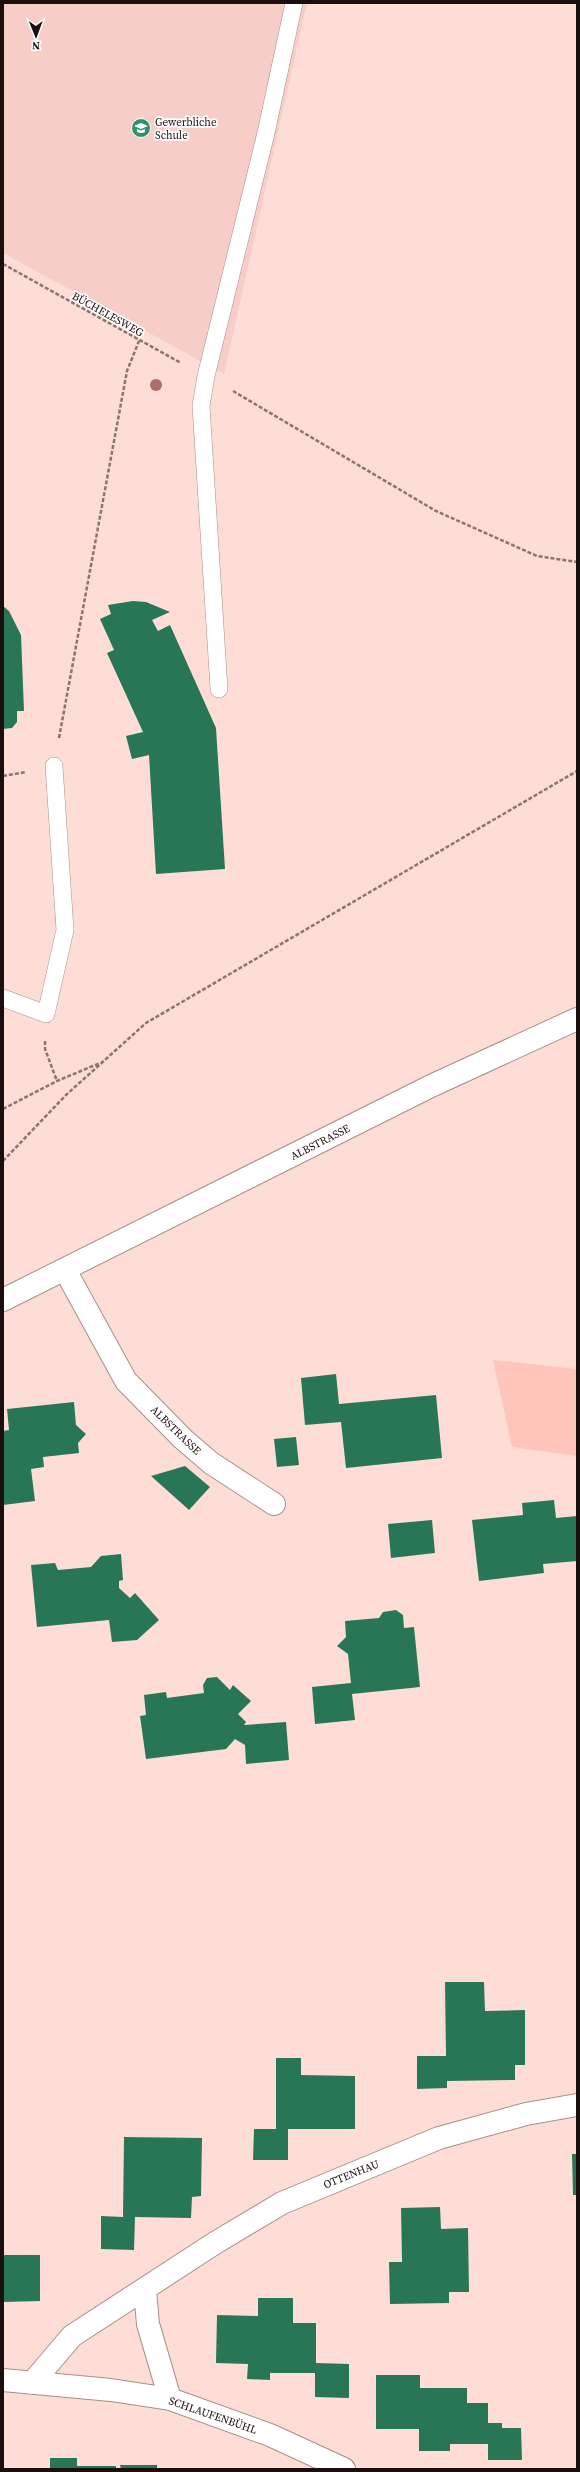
<svg xmlns="http://www.w3.org/2000/svg" width="580" height="2472" font-family="'Source Serif 4',serif">
<style>
.built{fill:#f6cec7}
.green{fill:#ffc4ba}
.building{fill:#297657}
.lines{fill:none;stroke-linecap:round;stroke-linejoin:round}
.service-casing{stroke:#ab8d88;stroke-width:18}
.minor-casing{stroke:#ab8d88;stroke-width:24}
.tertiary-casing{stroke:#ab8d88;stroke-width:24}
.path{stroke:#8a7471;stroke-width:2.5;stroke-dasharray:4 2;stroke-linecap:butt}
.service{stroke:#fff;stroke-width:17}
.minor{stroke:#fff;stroke-width:22}
.tertiary{stroke:#fff;stroke-width:22}
.tree{fill:#aa6f68}
.labels{text-anchor:middle;stroke-width:3.5;stroke-linejoin:round;paint-order:stroke}
.poi-label{font-size:11px;fill:#1a0f0d;stroke:#fff;text-anchor:start}
.street-label{font-size:11px;fill:#1a0f0d;stroke:#fff}
</style>
<rect width="100%" height="100%" fill="#feddd7"/>
<!-- built -->
<path class="built" d="M3,3h304l-83,371 -221,-121z"/>
<!-- green -->
<path class="green" d="M493,1360l84,9v87l-65,-9z"/>
<!-- building -->
<path class="building" d="M133,601l13,1 24,10 -18,8 6,11 12,-6 46,103 9,141 -69,5 -7,-119 -17,4 -6,-23 17,-4 -36,-79 7,-3 -14,-31 11,-5 -3,-9z
M3,606l6,5 12,24 3,76h-7v11l-5,6 -9,1z
M336,1374l3,30 97,-9 6,63 -96,10 -5,-46 -36,3 -4,-47z
M74,1402l2,23 10,9 -8,9 1,10 -36,4 1,10 -13,2 4,32 -32,4v-74l6,-1 -2,-21z
M296,1437l3,28 -22,2 -3,-28z
M185,1466l25,21 -21,23 -38,-34z
M554,1500l2,18 21,-2v45l-34,3 1,9 -65,8 -7,-61 51,-5 -1,-12z
M432,1520l3,33 -44,5 -3,-34z
M121,1554l2,26 -4,1v7l11,10 5,-5 24,27 -22,20 -25,2 -3,-22 -72,7 -6,-62 24,-2 3,7 33,-3 10,-11z
M396,1610l7,5 1,13 10,-1 6,60 -68,7 3,26 -40,4 -3,-37 39,-4 -3,-29 -11,-8 9,-9 -1,-16 34,-3 4,-6z
M217,1677l13,13 3,-5 18,16 -13,13 8,8 -2,3 42,-3 3,38 -43,4 -1,-19 -10,-6 -9,10 -80,10 -6,-43 6,-1 -2,-20 22,-3 1,6 37,-5 -1,-8 4,-7z
M445,1982h39l1,29 40,-1v55h-10v15l-68,1v7l-30,1v-33h29z
M276,2058h25v17l54,1v53h-67v31h-35l1,-31h22z
M124,2137l78,1 -1,58 -9,1 -1,21 -56,-1 -1,33 -33,-1v-33l22,1z
M572,2154h5v41h-4z
M440,2207l1,22 27,-1 1,64h-20v11l-59,1 -1,-42h13l-1,-54z
M3,2255h37v46l-37,1z
M258,2298h35v25h23v40l33,1v34l-34,-1v-24h-45v7l-23,-1 1,-15 -32,-1 1,-48 41,1z
M376,2375h44v13h47v15h21v20h14v5h19l1,32h-34v-16h-38v7h-31v-22h-43z
M50,2458h27v8h39v3h-66z
M120,2465h37v4h-36z"/>
<g class="lines">
<!-- service casing -->
<g class="service-casing">
<path id="service" d="M219,689l-18,-283 5,-30 60,-243 28,-130
M3,998l43,16 19,-84 -11,-164"/>
</g>
<!-- minor casing -->
<g class="minor-casing">
<path id="minor" d="M65,1270l61,111 57,58 28,24 63,41
M145,2290l3,34 22,75
M3,2380l108,10 59,9 100,36 74,34
M32,2383l40,-47 143,-93 67,-40 157,-65 87,-24 51,-9"/>
</g>
<!-- tertiary casing -->
<g class="tertiary-casing">
<path id="tertiary" d="M3,1300l428,-214 146,-67"/>
</g>
<!-- path -->
<path class="path" d="M3,264l178,99
M233,391l203,120 101,45 40,6
M59,738l68,-367 12,-30
M3,776l23,-4
M45,1041v8l12,32
M3,1109l54,-28 43,-18
M3,1161l63,-66 80,-72 431,-252"/>
<!-- service -->
<use href="#service" class="service"/>
<!-- minor -->
<use href="#minor" class="minor"/>
<!-- tertiary -->
<use href="#tertiary" class="tertiary"/>
</g>
<!-- trees -->
<circle class="tree" cx="156" cy="385" r="6"/>
<!-- icons -->
<defs>
<g id="school-disc" transform="scale(1)"><circle r="9.5" fill="#30916b" stroke="#fff"/><path d="M0-5L7-2L0 1L-7-2ZM-4 1L0 2.5L4 1V4Q0 6-4 4Z" fill="#fff"/></g>
</defs>
<g fill-rule="evenodd">
<use href="#school-disc" x="141" y="128"/>
</g>
<g class="labels">
<!-- poi labels -->
<g class="poi-label">
<text x="155" y="126">Gewerbliche<tspan x="155" dy="13">Schule</tspan></text>
</g>
<!-- street labels -->
<g class="street-label">
<text transform="translate(108 314) rotate(29)" y="4">BÜCHELESWEG</text>
<text transform="translate(320 1142) rotate(-27)" y="4">ALBSTRASSE</text>
<text transform="translate(176 1430) rotate(44)" y="4">ALBSTRASSE</text>
<text transform="translate(351 2174) rotate(-22)" y="4">OTTENHAU</text>
<text transform="translate(213 2415) rotate(19)" y="4">SCHLAUFENBÜHL</text>
</g>
</g>
<!-- border -->
<rect width="580" height="2472" fill="none" stroke="#1a0f0d" stroke-width="8"/>
<!-- north arrow -->
<g transform="translate(36 36) rotate(179)" stroke="#ffffff" stroke-width="3" paint-order="stroke">
<path d="M0-3L7 15L0 10L-7 15Z" fill="#1a0f0d"/>
<text y="-6" font-size="11" font-weight="bold" text-anchor="middle" fill="#1a0f0d">N</text>
</g>
</svg>
